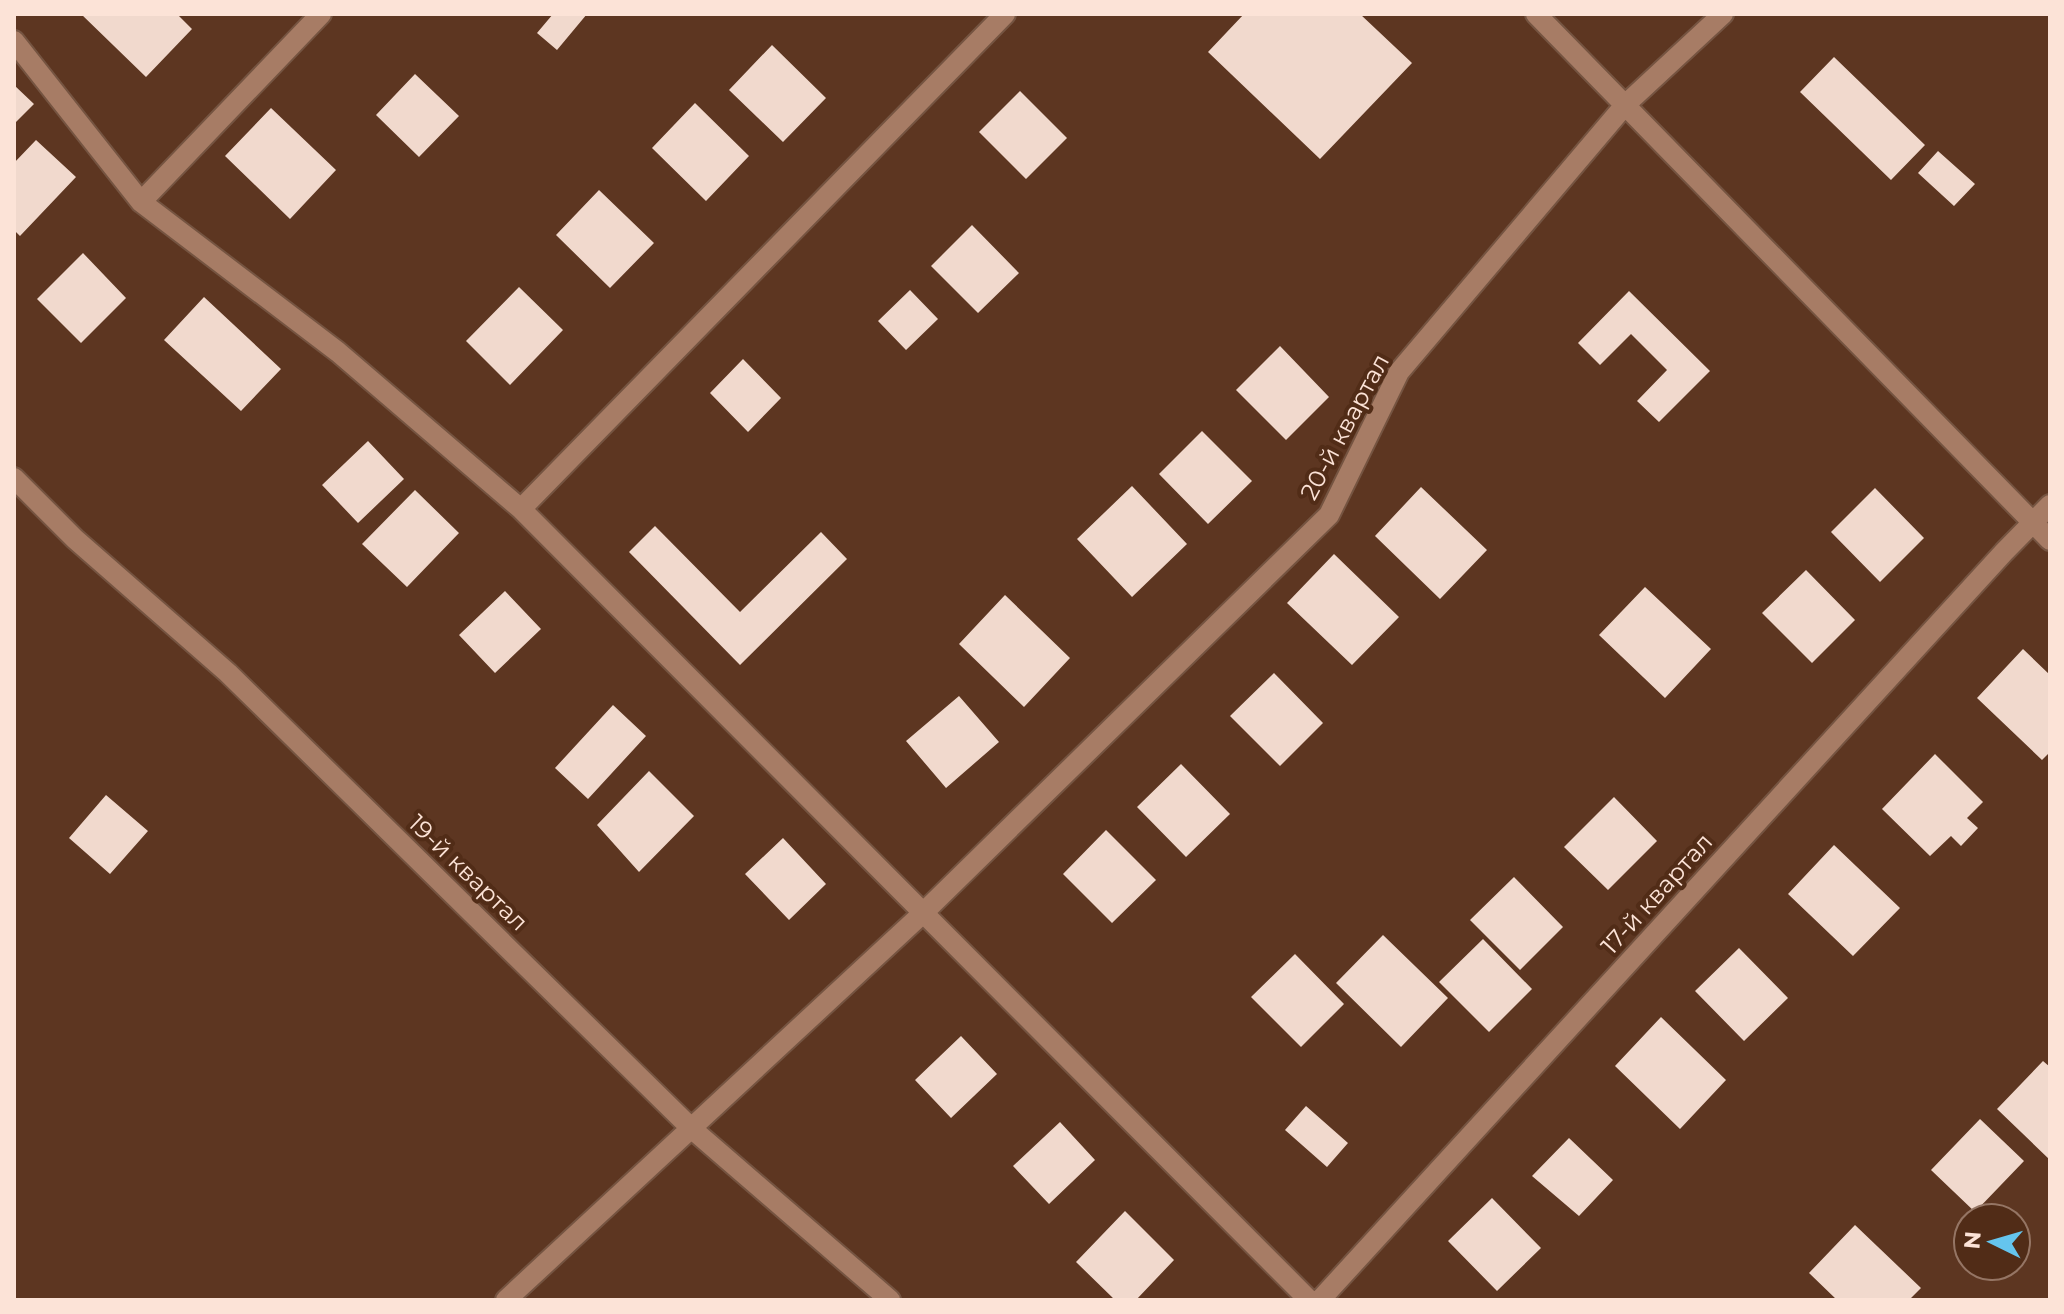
<svg xmlns="http://www.w3.org/2000/svg" width="2064" height="1314" font-family="Montserrat,sans-serif">
<style>
.building{fill:#f1d9cd}
.lines{fill:none;stroke-linecap:round;stroke-linejoin:round}
.street-casing{stroke:#755441;stroke-width:24}
.street{stroke:#a77c65;stroke-width:20}
.labels{text-anchor:middle;stroke-width:8;stroke-linejoin:round;paint-order:stroke}
.street-label{font-size:24px;fill:#fce3d7;stroke:#512c17}
</style>
<rect width="100%" height="100%" fill="#5d3621"/>
<!-- building -->
<path class="building" d="M81,14h96l15,15 -46,48z
M553,14h34l-30,36 -20,-17z
M1244,14h116l52,49 -92,96 -112,-107z
M772,45l54,53 -43,44 -54,-52z
M1834,57l91,88 -34,35 -91,-88z
M415,74l44,42 -40,41 -43,-42z
M14,85l20,19 -20,20z
M1020,91l47,47 -41,41 -47,-47z
M695,103l54,53 -43,45 -54,-53z
M271,108l65,62 -46,49 -65,-63z
M36,140l40,37 -56,59 -6,-6v-67z
M1938,151l37,33 -21,22 -36,-33z
M599,190l55,53 -44,45 -54,-53z
M972,225l47,48 -41,40 -47,-47z
M83,253l43,45 -45,45 -44,-44z
M519,287l44,43 -53,55 -44,-44z
M910,290l28,29 -32,31 -28,-29z
M1629,291l81,80 -51,51 -22,-21 30,-31 -36,-36 -31,31 -22,-22z
M204,297l77,72 -40,42 -77,-71z
M1280,346l49,51 -43,43 -50,-50z
M743,359l38,39 -33,34 -38,-39z
M1202,431l50,50 -44,43 -49,-50z
M368,441l36,38 -46,44 -36,-38z
M1132,486l55,58 -55,53 -55,-58z
M1421,487l66,63 -47,49 -65,-63z
M1875,488l49,50 -44,44 -49,-50z
M415,490l44,43 -52,54 -45,-43z
M655,526l85,86 81,-80 26,27 -107,106 -111,-113z
M1334,554l65,63 -47,48 -65,-62z
M1806,570l49,50 -43,43 -50,-50z
M1645,587l66,62 -46,49 -66,-63z
M505,591l36,38 -46,44 -36,-38z
M1005,595l65,63 -46,49 -65,-63z
M2023,649l27,26v77l-8,8 -65,-62z
M1274,673l49,50 -43,43 -50,-50z
M959,696l40,46 -53,46 -40,-47z
M613,705l33,31 -58,63 -33,-31z
M1935,754l48,48 -16,16 11,10 -17,18 -10,-10 -21,20 -48,-47z
M1181,764l49,50 -44,43 -49,-50z
M649,771l45,45 -55,56 -42,-47z
M106,795l42,36 -38,43 -41,-36z
M1614,797l43,44 -49,49 -44,-43z
M1106,830l50,50 -44,43 -49,-49z
M783,838l43,46 -37,36 -44,-46z
M1834,845l66,63 -47,48 -65,-62z
M1514,877l49,50 -43,43 -50,-50z
M1383,935l65,63 -47,49 -65,-64z
M1483,939l49,50 -43,43 -50,-50z
M1739,948l49,50 -44,43 -49,-50z
M1295,954l49,50 -43,43 -50,-50z
M1661,1017l65,63 -46,49 -65,-63z
M961,1036l36,38 -46,44 -36,-38z
M2043,1061l7,6v93l-53,-51z
M1306,1106l42,37 -21,24 -42,-37z
M1980,1119l44,42 -49,51 -44,-42z
M1060,1122l35,38 -46,44 -36,-38z
M1569,1138l44,42 -34,36 -47,-40z
M1492,1198l49,50 -44,43 -49,-50z
M1125,1211l49,49 -38,40h-21l-39,-38z
M1855,1225l66,63 -12,12h-72l-28,-27z"/>
<g class="lines">
<!-- street casing -->
<g class="street-casing">
<path id="street" d="M1536,14l514,526
M14,41l127,161 197,150 183,157 484,-495
M141,202l180,-188
M14,478l61,61 153,134 463,455 199,172
M521,509l788,791
M506,1300l417,-387 406,-398 70,-143 226,-267 98,-91
M1320,1300l684,-748 46,-47"/>
</g>
<!-- street -->
<use href="#street" class="street"/>
</g>
<g class="labels">
<!-- street labels -->
<g class="street-label">
<text transform="translate(1345 427) rotate(-62)" y="8">20-й квартал</text>
<text transform="translate(468 873) rotate(44)" y="8">19-й квартал</text>
<text transform="translate(1657 894) rotate(-48)" y="8">17-й квартал</text>
</g>
</g>
<!-- border -->
<rect width="2064" height="1314" fill="none" stroke="#fce3d7" stroke-width="32"/>
<!-- north arrow -->
<g transform="translate(1992 1242) rotate(275)"><circle r="38" fill="#512c17" stroke="#957564" stroke-width="2"/>
<path d="M0-6L14 30L0 20L-14 30Z" fill="#65c5ee"/>
<text y="-12" font-size="22" font-weight="bold" text-anchor="middle" fill="#fce3d7">N</text>
</g>
</svg>
